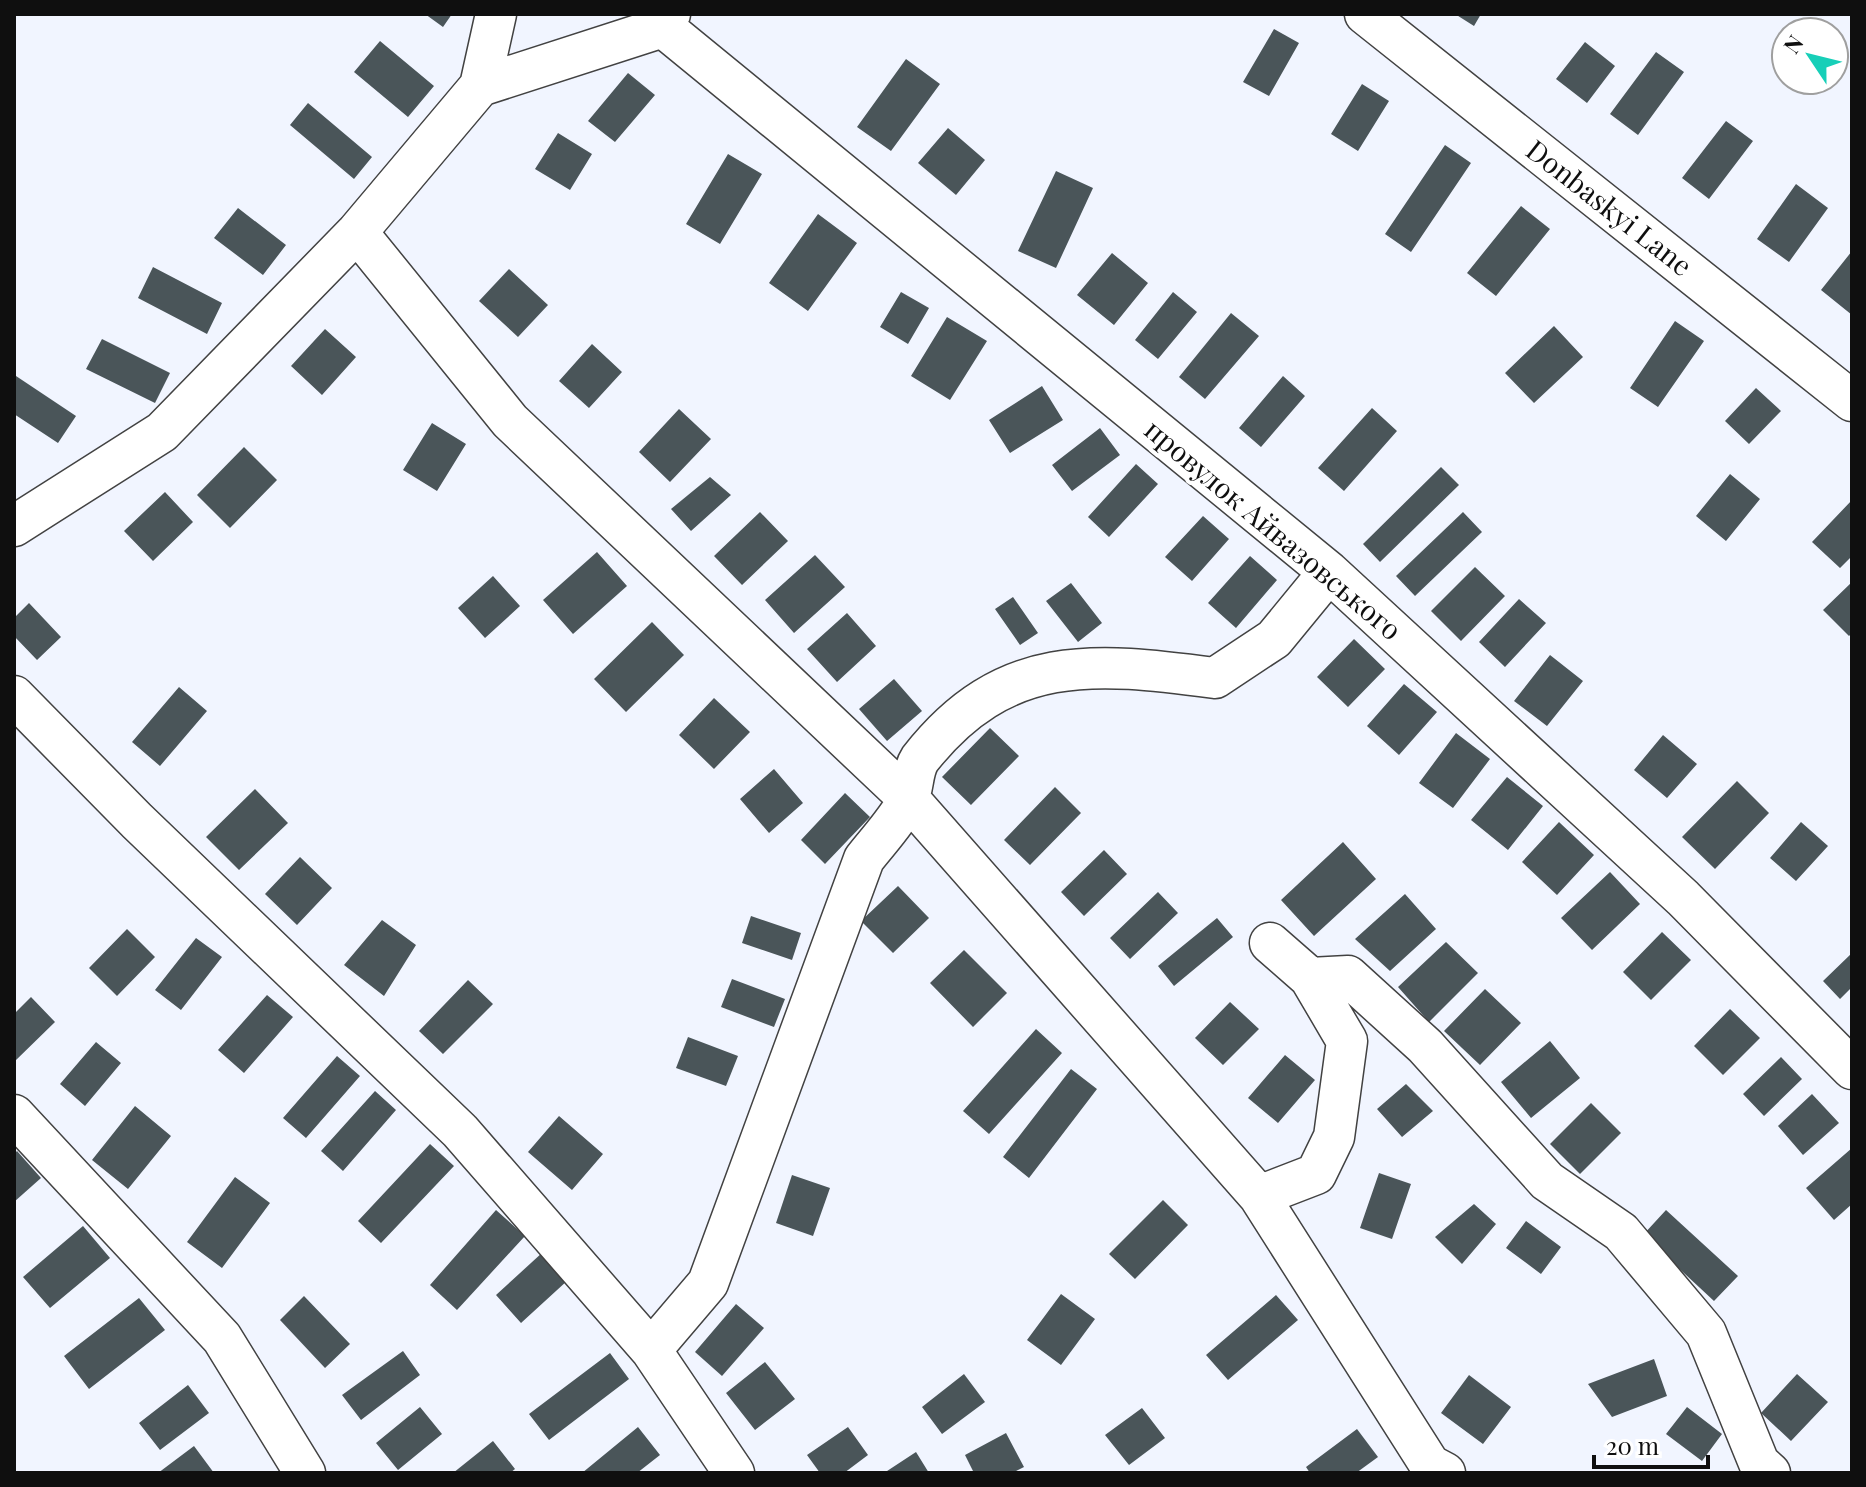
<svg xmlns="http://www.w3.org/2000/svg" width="1866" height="1487" font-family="'Playfair Display',serif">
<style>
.building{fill:#4a5559}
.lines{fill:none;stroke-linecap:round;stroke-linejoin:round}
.minor-casing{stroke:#424242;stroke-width:43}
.minor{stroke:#fff;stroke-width:40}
.labels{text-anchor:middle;stroke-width:8;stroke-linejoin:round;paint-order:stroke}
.street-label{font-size:28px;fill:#0f0f0f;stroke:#fff}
</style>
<rect width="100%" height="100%" fill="#f1f5ff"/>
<!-- building -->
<path class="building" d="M425,14h27l-9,13z
M1455,14h26l-7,12z
M1274,29l25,14 -30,53 -26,-14z
M380,41l54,45 -26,31 -54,-45z
M1585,42l30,24 -28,37 -31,-24z
M1656,52l28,20 -46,63 -28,-21z
M906,59l34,25 -49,67 -34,-24z
M628,73l27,22 -40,47 -27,-21z
M1362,84l27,17 -31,50 -27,-17z
M308,103l64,54 -18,22 -64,-54z
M1726,121l27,20 -44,58 -27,-21z
M948,128l37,32 -29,35 -38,-32z
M558,133l34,21 -22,36 -35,-21z
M1445,145l26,18 -60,89 -26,-18z
M728,154l34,20 -42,70 -34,-20z
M1056,171l37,17 -37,80 -38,-17z
M1796,184l32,24 -39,54 -32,-23z
M1521,206l29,23 -54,67 -29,-23z
M238,208l48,37 -23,30 -49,-37z
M818,214l39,29 -49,68 -39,-28z
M1852,251v64l-31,-25z
M1112,253l36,30 -34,42 -37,-30z
M153,267l69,36 -15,31 -69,-36z
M509,269l39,36 -30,32 -39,-36z
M901,292l28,16 -21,36 -28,-17z
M1173,292l24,20 -39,47 -23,-19z
M1231,313l28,23 -54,63 -26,-22z
M947,317l40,24 -37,59 -39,-24z
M1675,321l29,20 -46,66 -28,-19z
M1554,326l29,31 -49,46 -29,-30z
M325,329l31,28 -34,38 -31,-29z
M102,339l68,34 -15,30 -69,-34z
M592,344l30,28 -33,36 -30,-27z
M16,376l60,40 -18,27 -44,-29z
M1283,376l22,20 -44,51 -22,-19z
M1042,386l21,34 -53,33 -21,-33z
M1756,388l25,23 -32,33 -24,-23z
M1372,408l25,23 -53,60 -26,-23z
M679,409l32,30 -41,43 -31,-30z
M432,423l34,21 -29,47 -34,-21z
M1100,428l20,27 -48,36 -20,-26z
M244,447l33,33 -47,48 -33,-33z
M1136,464l22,20 -49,53 -21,-20z
M1441,467l18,18 -79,77 -17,-18z
M1730,474l30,25 -34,42 -30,-25z
M710,477l21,18 -40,36 -20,-22z
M165,492l28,30 -40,39 -29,-30z
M1852,500v56l-12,12 -28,-26z
M760,512l28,29 -46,44 -28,-29z
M1463,512l19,20 -67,64 -19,-20z
M1203,516l26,23 -37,42 -27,-24z
M597,552l30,34 -54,48 -30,-34z
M815,555l30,32 -51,46 -29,-33z
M1250,556l27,24 -41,48 -28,-25z
M1475,567l30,29 -44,45 -30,-30z
M493,576l27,30 -35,32 -27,-30z
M1852,582v51l-3,3 -26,-26z
M1071,583l31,40 -24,19 -32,-41z
M1013,597l25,36 -18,12 -25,-36z
M1519,599l27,24 -41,44 -26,-25z
M29,603l32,34 -24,23 -23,-24v-18z
M847,613l29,33 -39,36 -30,-33z
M652,622l32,33 -58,57 -32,-33z
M1354,639l31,30 -37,38 -31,-30z
M1550,655l33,26 -36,45 -33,-25z
M894,679l28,32 -35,30 -28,-32z
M1404,684l33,28 -38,43 -32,-29z
M179,687l28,24 -47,55 -28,-24z
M714,698l36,34 -36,37 -35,-34z
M990,728l29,28 -48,49 -29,-28z
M1456,733l34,26 -37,49 -34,-25z
M1663,735l34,29 -30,34 -33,-28z
M774,769l29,34 -34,30 -29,-34z
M1507,777l36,29 -35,44 -37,-30z
M1737,781l32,32 -54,56 -33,-32z
M1055,787l26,26 -51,52 -26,-25z
M255,789l33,34 -49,47 -33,-33z
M845,793l25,24 -45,47 -24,-24z
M1559,822l35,33 -37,40 -35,-33z
M1801,822l27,24 -32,35 -26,-23z
M1343,842l33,37 -62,57 -33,-36z
M1104,850l23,24 -43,42 -23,-24z
M300,857l32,31 -35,37 -32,-31z
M1610,872l30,32 -48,46 -31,-32z
M898,886l31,32 -36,35 -32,-32z
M1158,892l20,21 -48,46 -20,-21z
M1405,894l31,35 -46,42 -35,-32z
M751,916l50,17 -9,27 -50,-17z
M1217,918l16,19 -59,49 -16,-20z
M382,920l34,25 -32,51 -40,-31z
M127,929l28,28 -38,39 -28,-28z
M1662,932l29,28 -40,40 -28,-28z
M196,938l26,19 -41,53 -26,-20z
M1446,942l32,31 -49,49 -31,-35z
M964,950l43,43 -34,34 -43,-44z
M1852,953v34l-12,12 -17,-18z
M732,979l53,20 -11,28 -53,-20z
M468,980l25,24 -50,50 -24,-23z
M1485,989l36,34 -41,42 -36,-34z
M267,995l26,22 -49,56 -26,-23z
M31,997l24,25 -41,40v-48z
M1230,1002l29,27 -36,36 -28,-27z
M1730,1009l30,29 -37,37 -29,-29z
M1036,1029l26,24 -73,81 -26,-23z
M688,1037l50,19 -12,30 -50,-18z
M1550,1041l30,37 -49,40 -30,-36z
M96,1042l25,21 -36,43 -25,-22z
M1285,1055l30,25 -37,43 -30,-25z
M337,1056l23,20 -54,62 -23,-20z
M1781,1057l21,22 -38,37 -21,-22z
M1071,1069l26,20 -68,89 -26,-21z
M1406,1084l27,27 -31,26 -25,-28z
M375,1091l21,19 -53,61 -22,-20z
M1812,1094l27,29 -36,32 -25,-29z
M1591,1103l30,30 -41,41 -30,-30z
M135,1106l36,30 -43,53 -36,-29z
M559,1116l44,38 -31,36 -44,-38z
M430,1144l24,22 -73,77 -23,-22z
M1852,1148v56l-18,16 -28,-32z
M17,1151l24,27 -27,24v-48z
M1379,1173l32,11 -19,55 -32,-11z
M792,1175l38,13 -17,48 -37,-13z
M235,1177l35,26 -48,65 -35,-26z
M1163,1200l25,25 -53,54 -26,-25z
M1474,1204l22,20 -34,40 -27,-27z
M496,1210l29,26 -68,74 -27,-25z
M1666,1210l72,66 -24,25 -71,-66z
M1526,1221l35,26 -20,27 -35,-26z
M83,1226l27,32 -60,50 -27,-31z
M543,1252l25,28 -47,43 -25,-28z
M1061,1294l34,25 -34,46 -34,-25z
M1276,1295l22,25 -70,60 -22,-25z
M304,1296l46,48 -25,24 -45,-48z
M139,1298l26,32 -76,59 -25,-33z
M736,1304l28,24 -42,48 -27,-24z
M403,1351l17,24 -59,45 -19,-25z
M610,1353l19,26 -80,61 -20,-26z
M1654,1359l13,37 -55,21 -24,-33z
M765,1362l30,37 -40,31 -29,-37z
M964,1374l21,28 -43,32 -20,-27z
M1797,1374l31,28 -37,39 -30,-28z
M1469,1375l42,32 -28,37 -42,-31z
M188,1385l21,28 -49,37 -21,-27z
M420,1407l22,27 -44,36 -22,-27z
M1687,1407l35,27 -20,27 -36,-27z
M1142,1408l23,30 -36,27 -24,-30z
M638,1427l22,28 -23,18h-55z
M848,1427l20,28 -24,18h-24l-13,-18z
M1357,1429l21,28 -22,16h-46l-4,-6z
M1006,1433l18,34 -12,6h-38l-9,-18z
M493,1441l22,28 -5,4h-57z
M194,1446l20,27h-56z
M916,1452l13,21h-45z"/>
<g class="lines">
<!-- minor casing -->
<g class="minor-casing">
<path id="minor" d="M1365,14l487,387
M663,27l666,545 354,326 169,171
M480,86l16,-72
M357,232l153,189 399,378 350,397 171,269 15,8
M14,526l148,-94 195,-200 123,-146 183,-59 7,-13
M14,696l123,125 323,310 191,219 83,123
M1310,978l38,-2 77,70 122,135 74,51 85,101 53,130 11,10
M14,1115l208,223 83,135
M1259,1196l57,-22 18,-37 13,-96 -37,-63 -40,-35
M651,1350l57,-67 156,-424c14,-18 33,-38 44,-59 6,-12 4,-29 12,-41 84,-107 174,-97 295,-81l59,-39 55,-67"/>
</g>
<!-- minor -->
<use href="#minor" class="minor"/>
</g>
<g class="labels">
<!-- street labels -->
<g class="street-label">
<text transform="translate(1609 208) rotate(38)" y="10">Donbaskyi Lane</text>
<text transform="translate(1273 530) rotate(40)" y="10">провулок Айвазовського</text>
</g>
</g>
<!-- border -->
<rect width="1866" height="1487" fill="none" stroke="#0f0f0f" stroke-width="32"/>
<!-- north arrow -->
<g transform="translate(1810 56) rotate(305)"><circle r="38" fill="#ffffff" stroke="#9f9f9f" stroke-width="2"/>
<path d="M0-6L14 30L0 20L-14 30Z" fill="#17cfb8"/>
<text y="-12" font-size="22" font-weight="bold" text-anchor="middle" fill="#0f0f0f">N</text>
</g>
<!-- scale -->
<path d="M1594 1455v12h114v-12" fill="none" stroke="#0f0f0f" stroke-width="4"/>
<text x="1606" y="1455" font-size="24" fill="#0f0f0f" stroke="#ffffff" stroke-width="6" paint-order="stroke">20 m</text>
</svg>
